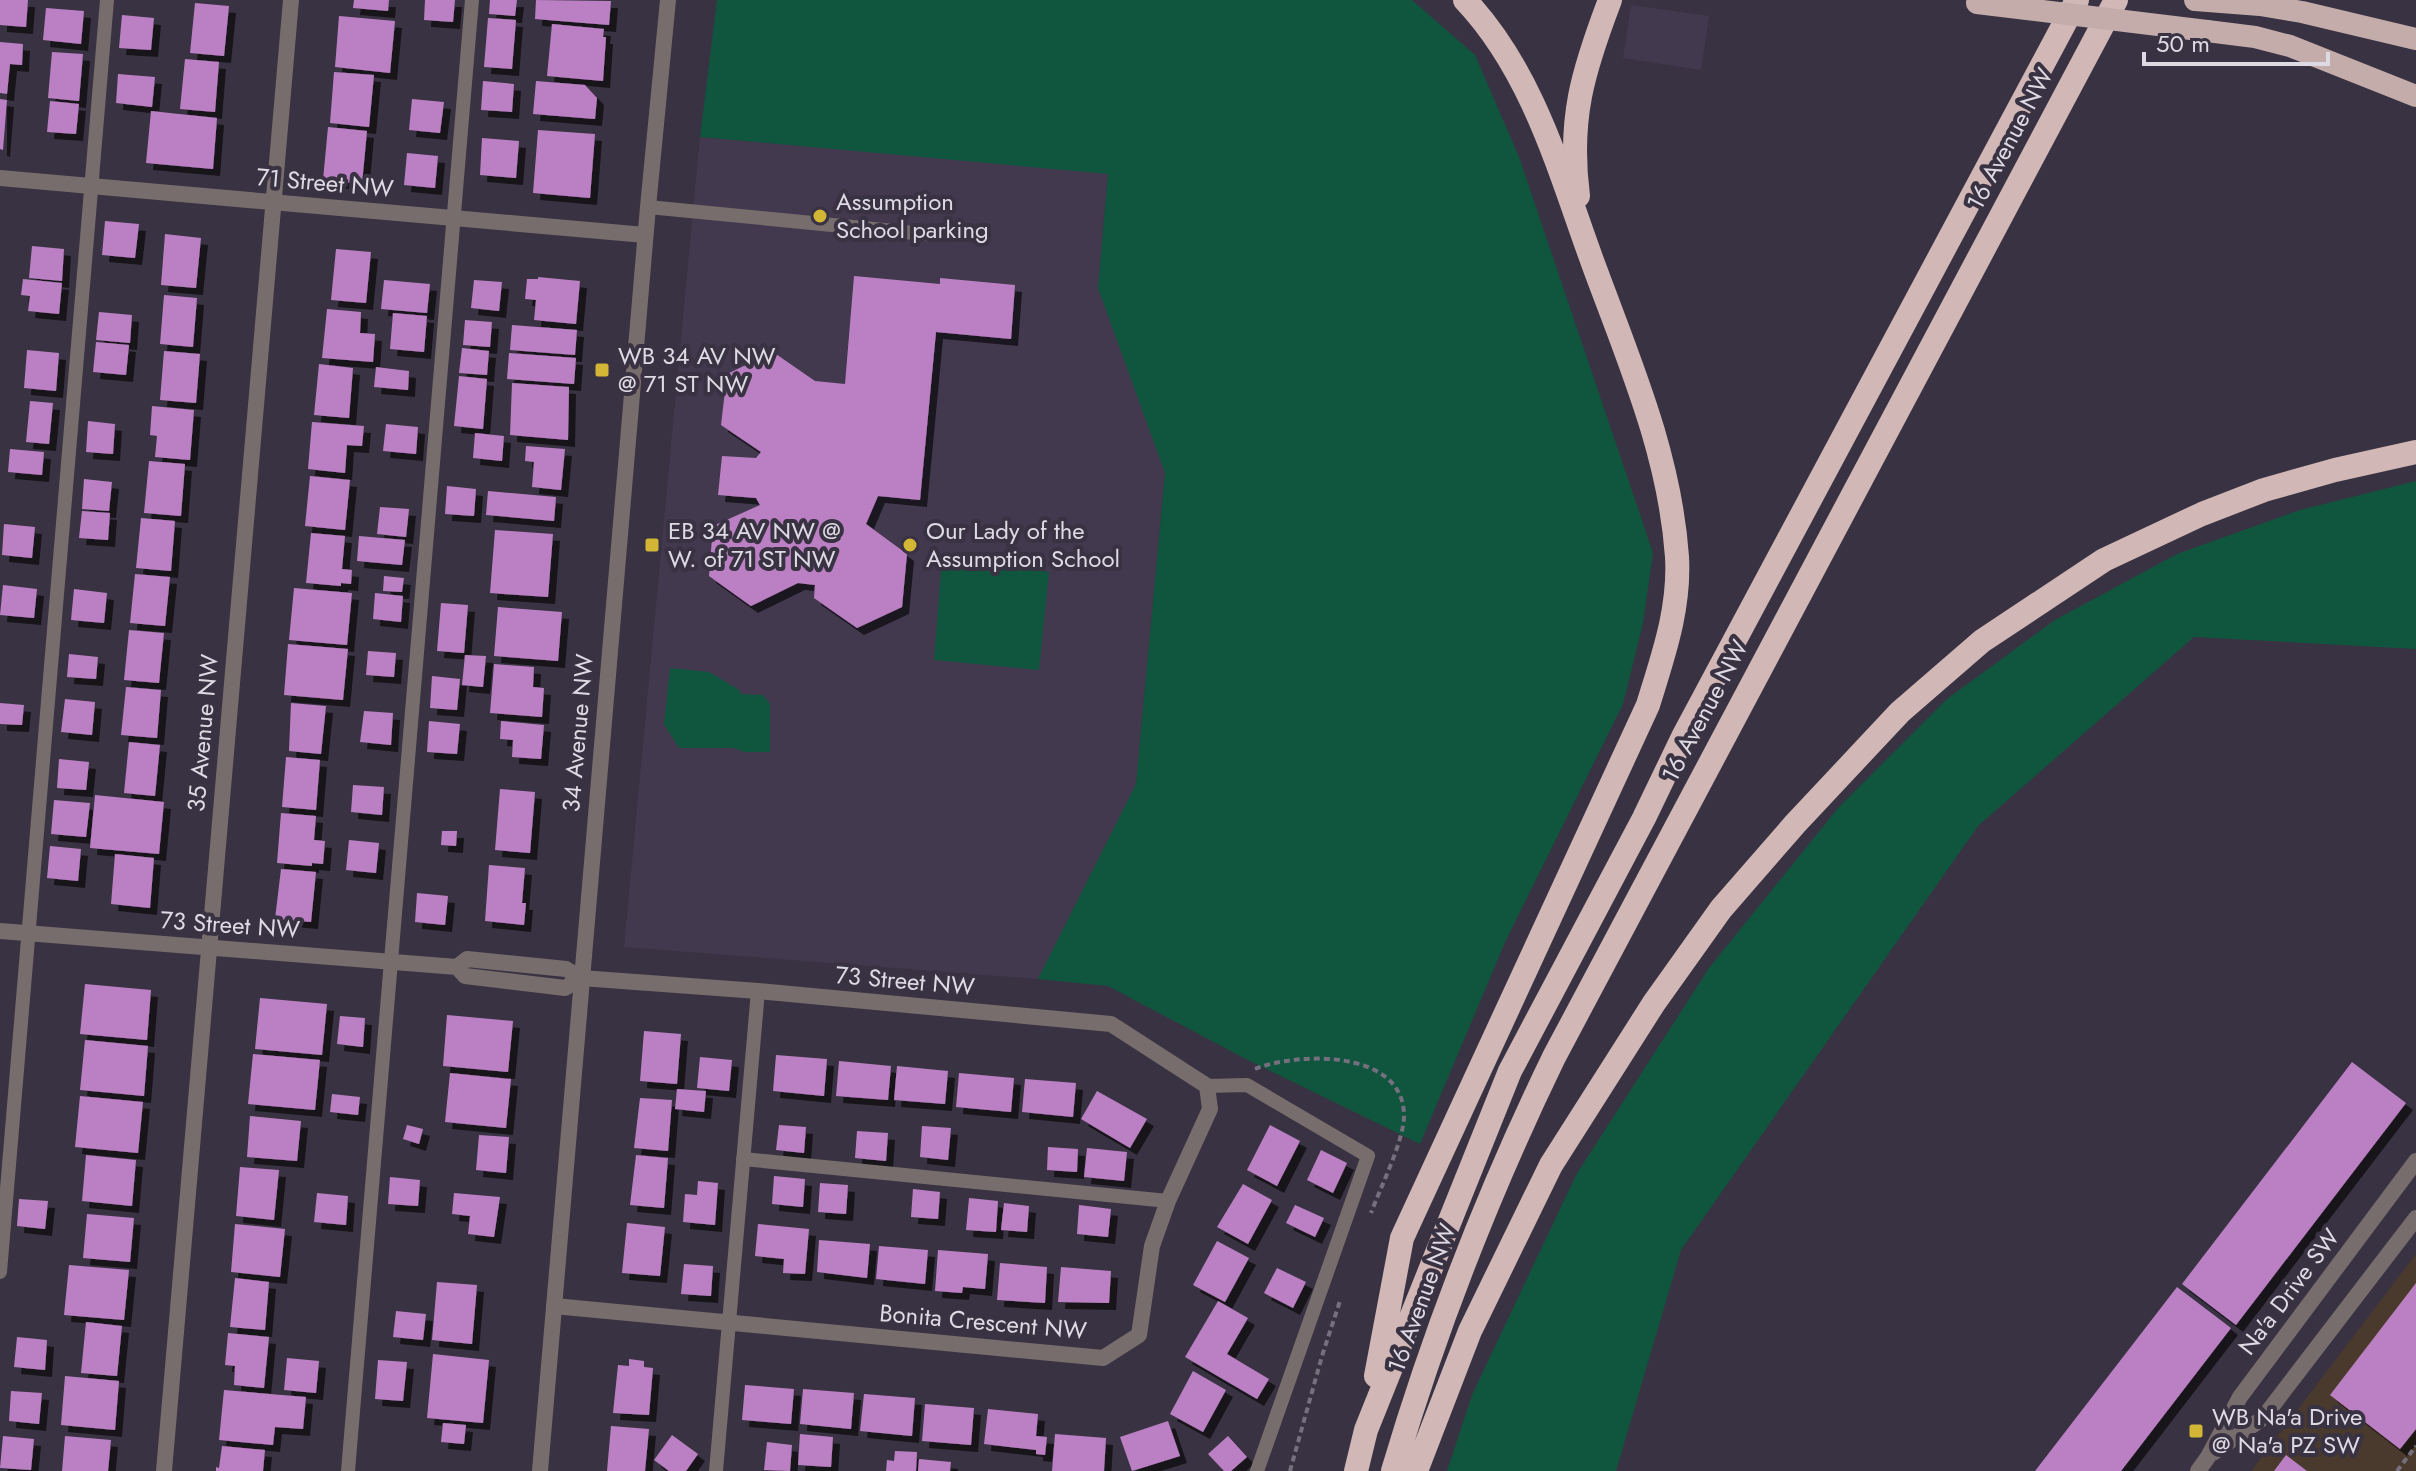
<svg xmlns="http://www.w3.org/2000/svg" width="2416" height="1471" font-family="Jost,sans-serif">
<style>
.commercial{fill:#493a2d}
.built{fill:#43394f}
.green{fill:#10563e}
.building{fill:#bb80c3;filter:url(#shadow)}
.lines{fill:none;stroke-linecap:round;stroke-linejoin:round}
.path{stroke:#76707e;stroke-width:4;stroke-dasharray:6 4;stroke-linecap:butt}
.service{stroke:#776d6c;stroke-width:14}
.minor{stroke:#776d6c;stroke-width:16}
.tertiary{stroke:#776d6c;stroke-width:16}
.trunk{stroke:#c4acab;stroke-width:22}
.motorway{stroke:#d1b7b5;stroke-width:24}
.trunk-bridge{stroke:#c4acab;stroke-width:22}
.poi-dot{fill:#d3b635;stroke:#393242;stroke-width:3}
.labels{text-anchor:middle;stroke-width:8;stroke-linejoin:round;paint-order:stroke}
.street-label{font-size:24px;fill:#dedae4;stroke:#393242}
.poi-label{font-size:24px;fill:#dedae4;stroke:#393242;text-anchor:start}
</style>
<defs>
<filter id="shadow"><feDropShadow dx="7" dy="7" stdDeviation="0" flood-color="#0009"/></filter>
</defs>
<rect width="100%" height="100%" fill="#393242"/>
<!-- commercial -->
<path class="commercial" d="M2416,1254v217h-165z"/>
<!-- built -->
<path class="built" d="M1631,5l78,11 -8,54 -78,-12z
M700,137l408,36 -10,115 67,184 -29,312 -98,195 -414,-32z"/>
<!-- green -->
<path class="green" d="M717,0h695l63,55 44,102 134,396 -10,70 -20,81 -117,236 -86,204 -178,-87 -134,-71 -70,-7 98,-195 29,-311 -67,-185 10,-114 -408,-37z
M2416,481v168l-222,-12 -216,189 -297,424 -65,221h-169l25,-76 104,-220 133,-207 129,-160 109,-109 108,-79 122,-66 123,-44z
M942,558l107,14 -10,98 -105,-10z
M670,668l39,4 29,17 3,5 22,1 7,9v48h-26l-10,-4h-55l-15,-24z"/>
<!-- building -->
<path class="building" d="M0,0h28l-2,27 -26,-2z
M354,0h35l-1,11 -35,-3z
M425,0h30l-2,22 -29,-2z
M490,0h27l-2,16 -26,-2z
M536,0l75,1 -2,24 -74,-6z
M195,3l34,3 -5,50 -34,-3z
M46,8l38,3 -3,33 -38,-4z
M122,15l32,3 -3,32 -32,-2z
M339,16l56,5 -5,52 -55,-6z
M488,18l28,2 -4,49 -28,-2z
M552,24l52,5 -1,8h3l-3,44 -56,-5z
M0,42l23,2 -1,21 -12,-1 -3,30 -7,-1z
M52,52l31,2 -4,47 -31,-3z
M185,59l34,3 -4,50 -35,-3z
M334,72l40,3 -5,52 -39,-4z
M118,74l37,3 -3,30 -36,-4z
M483,81l31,3 -2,28 -31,-2z
M536,81l49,4 12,13 -2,21 -62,-5z
M0,99l7,1 -4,50 -3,-1z
M412,99l32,3 -4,31 -31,-3z
M50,101l29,3 -3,30 -29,-2z
M151,111l66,7 -4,51 -67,-6z
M328,127l39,4 -5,53 -39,-4z
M538,130l57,4 -5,64 -57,-5z
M482,138l37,3 -3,37 -36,-3z
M407,153l31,3 -3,32 -31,-3z
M105,221l34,3 -4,34 -33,-3z
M165,234l36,4 -5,50 -35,-3z
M32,246l32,3 -2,32 -33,-3z
M336,249l35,3 -5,51 -35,-3z
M854,276l86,8v-6l75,7 -4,54 -75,-7 -16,168 -42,-4 -12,28 41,30 -5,53 -45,21 -43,-30 1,-13 -17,-2 -47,23 -42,-30 4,-50 47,-21 -4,-7 -38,-3 4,-39 34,2 5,-6 -40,-27 6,-51 46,-22 42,29 30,3z
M538,277l42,4 -4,43 -42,-4 2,-20 -11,-1 2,-20h11z
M23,279l39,4 -3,31 -31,-3 2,-15 -9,-1z
M384,280l46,4 -3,29 -46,-4z
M474,280l28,2 -3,29 -28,-3z
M164,295l33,3 -4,49 -33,-3z
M327,309l34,3 -1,21 15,1 -2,28 -51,-4z
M99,312l33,3 -2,28 -34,-3z
M393,313l34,3 -3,36 -34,-3z
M465,320l27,2 -2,25 -27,-2z
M512,325l65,5 -2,25 -65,-5z
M96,342l33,3 -3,30 -33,-3z
M462,348l27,3 -2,24 -28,-2z
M27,350l32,3 -3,38 -32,-3z
M164,351l36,3 -4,49 -36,-3z
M509,353l67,5 -2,26 -67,-5z
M319,364l34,4 -4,50 -35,-3z
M376,367l33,4 -1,19 -34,-3z
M459,376l28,3 -4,50 -29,-3z
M512,383l57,4 -1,53 -58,-5z
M30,401l23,2 -4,41 -23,-2z
M152,406l42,4 -4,50 -35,-3 2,-21 -7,-1z
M88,421l27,3 -2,30 -27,-2z
M312,422l52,4 -2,20 -15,-1 -2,28 -37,-4z
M386,424l32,3 -2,27 -33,-3z
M475,433l29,3 -2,25 -29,-3z
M526,446l39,3 -4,41 -29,-3 2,-25 -9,-1z
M10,449l34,3 -2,23 -34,-3z
M149,461l36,3 -4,52 -37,-3z
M310,476l40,4 -5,50 -40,-4z
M84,479l28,3 -3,29 -27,-2z
M447,486l29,3 -2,27 -29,-2z
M488,491l68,6 -2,24 -68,-6z
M380,507l29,2 -3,28 -29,-3z
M82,511l28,2 -2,27 -29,-2z
M141,518l34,3 -4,50 -35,-3z
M4,524l31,3 -3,31 -30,-3z
M495,530l58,4 -5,63 -58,-4z
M311,533l34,3 -3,33 10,1 -1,14 -10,-1v3l-35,-3z
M359,536l46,4 -3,25 -45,-4z
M135,574l35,3 -5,49 -35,-3z
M384,576l20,2 -2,14 -19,-1z
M3,585l34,4 -3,29 -34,-3z
M294,588l58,5 -5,52 -58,-5z
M74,589l33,4 -3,30 -33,-3z
M375,593l28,3 -2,26 -28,-3z
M441,603l27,2 -4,48 -27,-2z
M498,607l64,5 -4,49 -64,-5z
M129,630l35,3 -5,50 -35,-3z
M288,644l60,5 -5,51 -59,-5z
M368,651l28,2 -2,24 -28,-2z
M69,654l29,3 -2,22 -29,-2z
M465,655l21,1 -3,31 -21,-2z
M494,664l40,3 -1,20 11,1 -2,29 -52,-4z
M432,676l28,3 -3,31 -27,-2z
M126,687l35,3 -4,48 -36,-3z
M65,699l30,3 -3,33 -31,-3z
M0,703l24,2 -2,20 -22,-1z
M291,703l35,3 -5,48 -32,-3z
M364,711l29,2 -2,32 -31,-3z
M429,721l31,3 -3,30 -30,-2z
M501,721l43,4 -3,34 -29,-2 1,-17 -13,-1z
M129,742l31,3 -5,51 -31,-3z
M286,757l34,3 -4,50 -34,-3z
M59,759l30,3 -3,28 -29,-2z
M353,785l31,2 -2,28 -31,-3z
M500,789l35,3 -5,61 -35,-3z
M95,795l69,7 -5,52 -69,-6z
M54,800l36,3 -4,34 -35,-3z
M281,813l35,3 -2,24 11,1 -2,23 -11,-1v3l-35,-3z
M442,831h15l-1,15 -15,-1z
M349,840l30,3 -3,30 -30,-3z
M50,846l31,3 -3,32 -31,-3z
M115,854l39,4 -4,50 -39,-4z
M489,865l36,3 -3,35h4l-2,22 -39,-4z
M281,869l35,3 -5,50 -36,-3z
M417,893l31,3 -3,29 -30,-3z
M85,984l66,6 -4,50 -67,-6z
M260,998l67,6 -5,51 -67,-6z
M447,1015l66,6 -5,51 -65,-6z
M340,1016l25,2 -2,29 -26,-3z
M644,1031l37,3 -4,50 -37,-3z
M85,1040l63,6 -4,50 -64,-6z
M253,1054l67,6 -5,50 -67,-6z
M776,1055l51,4 -3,37 -51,-5z
M700,1057l32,3 -3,31 -32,-3z
M839,1061l52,5 -3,34 -52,-4z
M2352,1062l54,41 -170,222 -54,-41z
M897,1066l51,5 -3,33 -51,-4z
M450,1073l61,6 -5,49 -61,-6z
M959,1073l55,5 -3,34 -55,-5z
M1025,1079l51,4 -3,34 -51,-5z
M677,1089l29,2 -2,21 -29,-3z
M1097,1091l50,28 -17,29 -49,-29z
M332,1094l28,3 -2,18 -28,-3z
M80,1096l63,6 -5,51 -63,-6z
M640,1098l32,2 -4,51 -34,-3z
M250,1116l51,5 -4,40 -50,-4z
M407,1125l16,4 -4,15 -16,-5z
M779,1125l27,2 -2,26 -28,-3z
M1270,1125l30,16 -23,45 -30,-16z
M922,1126l29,2 -3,32 -28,-3z
M857,1131l31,2 -2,28 -31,-3z
M479,1135l30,2 -3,36 -30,-3z
M1048,1147l30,2 -1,23 -30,-2z
M1087,1148l40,4 -3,29 -40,-4z
M1321,1150l26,13 -14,30 -26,-13z
M86,1155l50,5 -4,46 -50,-5z
M636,1155l32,3 -4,50 -34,-3z
M240,1167l39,3 -5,50 -38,-4z
M774,1176l31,3 -2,28 -31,-3z
M390,1177l30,3 -2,26 -30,-2z
M698,1181l20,2 -3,42 -32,-3 2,-28 12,1z
M820,1183l28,2 -2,29 -28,-2z
M1243,1184l29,16 -24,44 -31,-17z
M913,1189l27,3 -2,27 -27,-2z
M317,1193l31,3 -2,29 -32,-3z
M454,1193l46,4 -6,40 -26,-3 2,-18 -18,-2z
M969,1198l29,3 -2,31 -30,-2z
M19,1199l29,2 -3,28 -28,-3z
M1004,1203l25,3 -2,26 -26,-2z
M1079,1205l32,4 -3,28 -31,-3z
M1295,1205l29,13 -9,19 -29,-14z
M87,1214l47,4 -4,44 -47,-4z
M627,1223l38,4 -5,49 -38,-3z
M235,1224l50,5 -5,48 -49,-5z
M758,1224l51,5 -4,45 -22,-1 1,-14 -29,-3z
M819,1240l51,4 -3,34 -50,-6z
M1217,1241l32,17 -24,44 -32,-17z
M879,1246l49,4 -3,34 -49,-5z
M938,1250l50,4 -3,35 -22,-2 -1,6 -27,-2z
M1000,1263l47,4 -2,36 -48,-3z
M684,1264l29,2 -2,30 -30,-2z
M69,1265l60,5 -5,50 -60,-5z
M1061,1267l50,4 -2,32 -51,-1z
M1277,1268l29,14 -13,26 -29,-15z
M235,1278l34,4 -4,48 -35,-3z
M437,1282l40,3 -5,59 -40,-4z
M2416,1283v146l-16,20 -70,-54z
M2177,1287l54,41 -110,143h-86z
M1218,1301l30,17 -21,36 42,25 -12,20 -72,-42z
M396,1311l30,3 -3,26 -30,-3z
M86,1322l36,4 -5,50 -36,-3z
M228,1333l41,4 -5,51 -30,-3 1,-19 -10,-1z
M17,1337l30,3 -2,30 -31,-3z
M433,1354l56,6 -6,63 -56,-5z
M287,1358l32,3 -3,32 -32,-3z
M629,1359l15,2v6l9,1 -4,47 -36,-2 5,-48 11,1z
M378,1360l29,2 -4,39 -28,-2z
M1193,1371l33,19 -23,42 -33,-18z
M65,1376l54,5 -4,49 -54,-5z
M745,1385l49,4 -3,35 -49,-4z
M803,1389l51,4 -3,36 -51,-5z
M224,1390l82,7 -3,32 -28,-2 -2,18 -54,-5z
M11,1391l31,2 -3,31 -30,-3z
M864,1394l51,4 -3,38 -52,-5z
M925,1404l49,4 -3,37 -49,-4z
M988,1409l50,5 -2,22 11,1 -2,18 -9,-1v-4l-52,-6z
M1168,1421l12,35 -48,15 -12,-34z
M443,1423l23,2 -2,19 -23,-2z
M611,1426l38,3 -4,42h-38z
M800,1434l33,3 -2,30 -33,-2z
M1055,1434l51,4 -2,33h-52z
M672,1435l26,19 -12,17h-17l-15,-11z
M3,1436l31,3 -3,31 -31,-2z
M65,1436l46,4 -3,31h-46z
M1228,1436l19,21 -16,14h-7l-16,-17z
M767,1442l25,3 -2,26 -26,-1z
M222,1446l43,4 -2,21h-47v-4l3,1z
M895,1451l22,1 -1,19h-30l1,-11 7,1z
M2286,1455l21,16h-33z
M919,1459l32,3 -1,9h-32z"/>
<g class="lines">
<!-- path -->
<path class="path" d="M1255,1069c42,-17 147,-20 149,45 1,25 -24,74 -33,99
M1290,1471l32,-115 18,-55
M2397,1471l19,-25"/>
<!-- service -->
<path class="service" d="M648,207l287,28
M1207,1086l40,-1 121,71 -111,315
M743,1159l425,42
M0,1272l107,-1272
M348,1471l124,-1471
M716,1471l42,-480"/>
<!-- minor -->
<path class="minor" d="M0,178l645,57
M0,931l457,36 8,9 100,12 16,-10
M457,967l10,-8 99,10 15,9 177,13 353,33 96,62 3,23 -42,92 -16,45 -13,89 -36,23 -549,-52
M164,1471l127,-1471"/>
<!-- tertiary -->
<path class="tertiary" d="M2213,1453l50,-35 153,-200
M540,1471l108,-1264 20,-207
M2198,1471l10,-14 32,-60 176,-236"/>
<!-- trunk -->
<path class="trunk" d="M2195,0l65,5 42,7 114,27
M2207,31l48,6 35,9 126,50"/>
<!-- motorway -->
<path class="motorway" d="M1578,196c-10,-77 5,-125 32,-196
M1376,1376l26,-138 246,-533c15,-49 32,-96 29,-148 -7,-103 -48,-196 -83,-291 -34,-92 -60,-193 -129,-266
M1356,1471l10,-41 144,-359 134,-253 39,-81 394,-737
M1393,1471c42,-142 96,-280 161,-414l562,-1057
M1416,1471l54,-140 81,-166 103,-162 67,-94 74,-85 105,-112 82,-71 122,-81 98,-46 62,-24 71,-20 81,-18"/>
<!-- trunk-bridge -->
<path class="trunk-bridge" d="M1977,3l230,28"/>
</g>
<!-- markers -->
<g class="poi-dot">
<circle cx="820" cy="216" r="8"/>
<rect x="594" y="362" width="16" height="16" rx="4"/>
<rect x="644" y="537" width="16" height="16" rx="4"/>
<circle cx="910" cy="545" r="8"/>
<rect x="2188" y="1423" width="16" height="16" rx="4"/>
</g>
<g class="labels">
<!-- street labels -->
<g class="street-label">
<text transform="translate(2010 139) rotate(-62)" y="8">16 Avenue NW</text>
<text transform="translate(325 183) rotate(5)" y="8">71 Street NW</text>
<text transform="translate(1705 711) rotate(-62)" y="8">16 Avenue NW</text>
<text transform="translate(203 733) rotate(-85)" y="8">35 Avenue NW</text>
<text transform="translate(578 733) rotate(-85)" y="8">34 Avenue NW</text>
<text transform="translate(230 925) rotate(4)" y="8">73 Street NW</text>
<text transform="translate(905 981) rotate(5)" y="8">73 Street NW</text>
<text transform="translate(2289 1292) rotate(-53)" y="8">Na'a Drive SW</text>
<text transform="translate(1422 1298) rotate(-70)" y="8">16 Avenue NW</text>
<text transform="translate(983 1322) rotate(5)" y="8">Bonita Crescent NW</text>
</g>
<!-- poi labels -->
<g class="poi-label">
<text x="836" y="210">Assumption<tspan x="836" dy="28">School parking</tspan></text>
<text x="618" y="364">WB 34 AV NW<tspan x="618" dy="28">@ 71 ST NW</tspan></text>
<text x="668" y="539">EB 34 AV NW @<tspan x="668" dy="28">W. of 71 ST NW</tspan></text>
<text x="926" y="539">Our Lady of the<tspan x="926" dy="28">Assumption School</tspan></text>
<text x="2212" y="1425">WB Na'a Drive<tspan x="2212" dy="28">@ Na'a PZ SW</tspan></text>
</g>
</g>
<!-- scale -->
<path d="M2144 52v12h184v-12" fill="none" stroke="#dedae4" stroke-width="4"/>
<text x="2156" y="52" font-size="24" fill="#dedae4" stroke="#393242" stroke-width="6" paint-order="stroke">50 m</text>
</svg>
